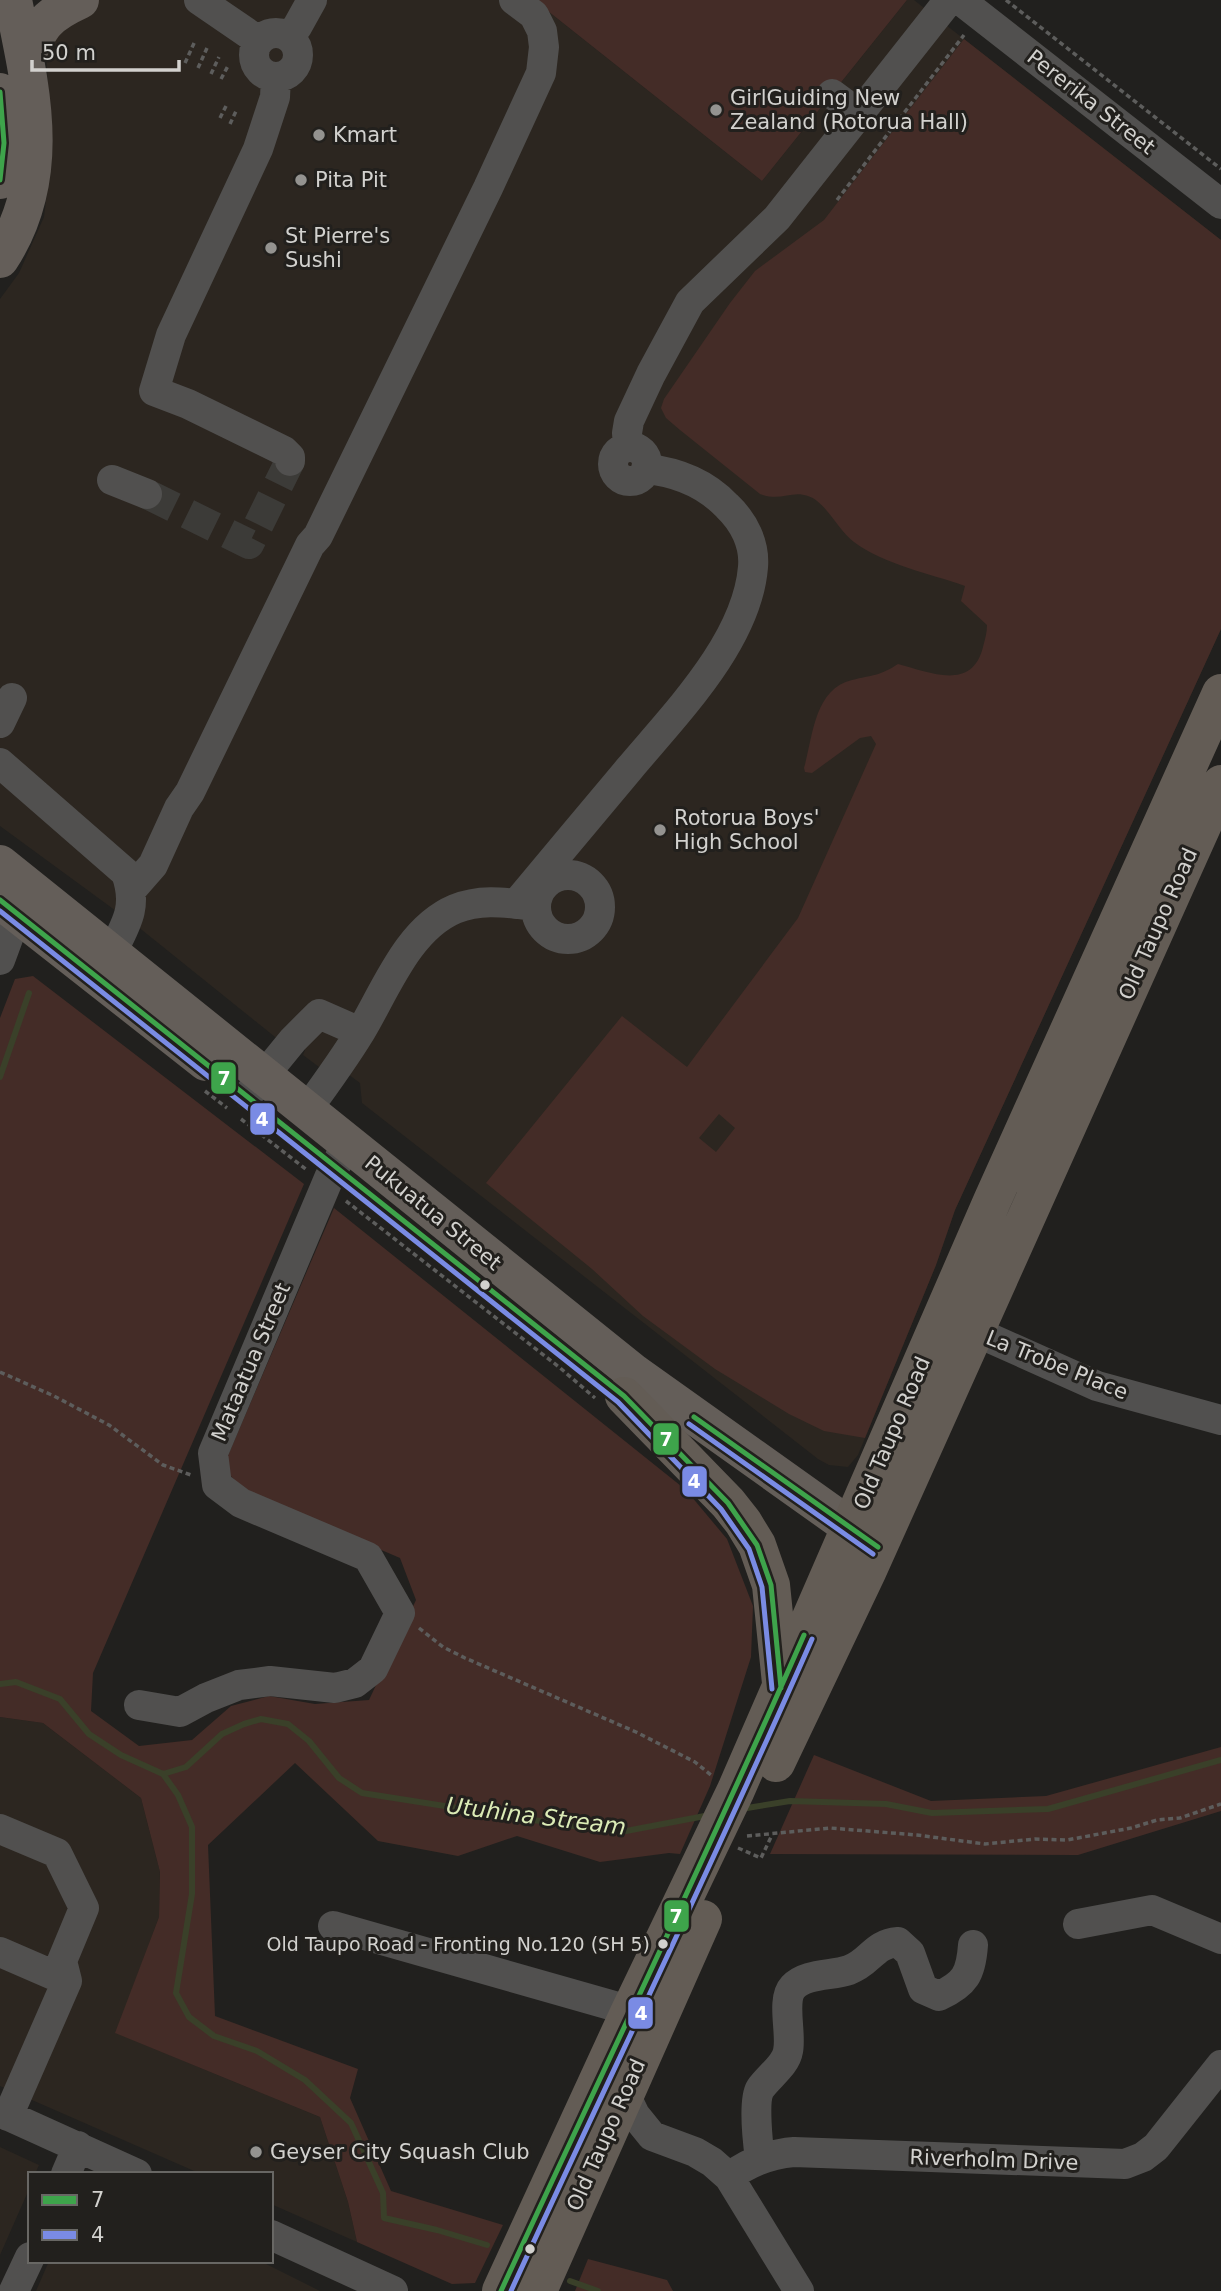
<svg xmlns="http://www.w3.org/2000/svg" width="1221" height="2291" font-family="'DejaVu Sans',sans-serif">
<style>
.built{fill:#2c2620}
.green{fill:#442c27;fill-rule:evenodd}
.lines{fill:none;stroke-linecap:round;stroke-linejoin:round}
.stream{stroke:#3a4029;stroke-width:6}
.minor-tunnel{stroke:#3c3b38;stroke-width:30;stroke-dasharray:30 15;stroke-linecap:butt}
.path{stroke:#5d5d5c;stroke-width:3.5;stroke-dasharray:5 3.5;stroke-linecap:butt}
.minor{stroke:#51504f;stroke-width:30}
.major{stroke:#645e59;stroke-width:38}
.highway{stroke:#635c55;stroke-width:38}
.bus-1-casing{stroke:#22201d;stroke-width:10}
.bus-2-casing{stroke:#22201d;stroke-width:10}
.bus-1{stroke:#3ea44b;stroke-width:5}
.bus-2{stroke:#7a8be4;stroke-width:5}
.poi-dot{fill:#949390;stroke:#22201d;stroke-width:2.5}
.bus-dot{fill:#d2d1ce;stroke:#22201d;stroke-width:2.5}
.labels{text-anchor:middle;stroke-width:6;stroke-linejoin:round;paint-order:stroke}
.bus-label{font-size:19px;fill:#d2d1ce;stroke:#22201d;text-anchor:end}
.poi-label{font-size:21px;fill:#d2d1ce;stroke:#22201d;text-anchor:start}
.street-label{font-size:21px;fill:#d2d1ce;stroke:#22201d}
.water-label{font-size:23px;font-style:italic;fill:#dbebb6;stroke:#22201d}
.line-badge{stroke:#22201d;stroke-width:2.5}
.badge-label{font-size:19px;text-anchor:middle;font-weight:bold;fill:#fff}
</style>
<rect width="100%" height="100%" fill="#21201e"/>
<!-- built -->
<path class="built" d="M71,0h463l228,181 145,-181h7l307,240v389l-266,581 -19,55 -71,173 -7,17 -10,12 -19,-2 -11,-6 -456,-356 -2,-20 -31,-23 -10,7 -16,-12 2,-5 -19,-15 -6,6 -138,-111 -142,-104v-527l19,-26 25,-56 8,-68 -6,-95z
M0,1717l43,6 98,75 19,74 -1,45 -43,116 204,84 28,85 9,40 -86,-38v-30h-70l-201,-88z
M0,2147l39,18 -4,9h-5v13l-30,68z
M49,2261h211l60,30h-284z"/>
<!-- green -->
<path class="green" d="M534,0h373l-145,181z
M964,39l257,201v389l-266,581 -19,55 -71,173 -41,-7 -35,-17 -74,-45 -72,-53 -51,-47 -106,-86 136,-167 65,51 111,-149 78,-174 -5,-8 -11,2 -48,35 -7,-1 -1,-4c9,-31 10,-79 48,-88 20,-5 28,-4 46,-16 31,8 74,28 85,-17 2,-8 4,-14 4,-22l-26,-24 4,-15c-36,-13 -80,-21 -111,-44 -16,-12 -29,-41 -46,-46 -17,-6 -27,6 -48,-2l-80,-64 -14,-12 -5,-10 3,-9 66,-96 25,-32 69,-51zM719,1114l16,14 -19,24 -17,-14z
M33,976l271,208 -211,489 -2,38 48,35 53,-6 39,-34 38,-10 46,8 54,-4 47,-100 -16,-42 -156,-67 -21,-24 111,-259 352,282 41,49 26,67 -2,51 -41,129 -30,68 -11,-1 -69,9 -83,-26 -59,20 -80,-15 -83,-78 -87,82 7,171 143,53 -8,29 41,93 112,34 -28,58 -23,1 -95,-42 -9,-40 -28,-85 -205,-84 44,-116 1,-45 -19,-74 -98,-75 -43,-6v-699l15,-39z
M1221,1747v64l-143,44 -308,-1 44,-99 117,46 115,-5z
M588,2259l79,21 6,11h-98z"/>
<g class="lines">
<!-- stream -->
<path class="stream" d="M0,1077l29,-84
M0,1684l16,-2 44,17 29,35 32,21 42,19 23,-7 36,-33 22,-10 17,-5 27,5 21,17 30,37 23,15 210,33 54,5 84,-16
M163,1774l15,21 14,32v67l-16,99 13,24 25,19 43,15 48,29 46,43 32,70 1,25 53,12 50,15
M741,1809l49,-8 96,3 46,9 116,-4 173,-49
M570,2281l28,10"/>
<!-- minor-tunnel -->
<path class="minor-tunnel" d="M147,494l102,50 41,-83"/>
<!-- path -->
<path class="path" d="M1006,0l215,169
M185,63l10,-22
M198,68l9,-20
M211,74l8,-17
M221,79l8,-15
M220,118l7,-14
M230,124l7,-15
M837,200l127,-165
M205,1091l22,17
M241,1119l66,51
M346,1201l213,166 36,31
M0,1372l54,24 55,29 54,40 28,10
M419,1628l24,19 22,11 171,74 59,30 16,13
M747,1836l83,-8 87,7 68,9 50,-5 32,1 64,-12 26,-8 23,-2 41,-14
M738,1848l23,10 11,-23"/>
<!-- minor -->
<path class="minor" d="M199,0l54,37 4,7
M960,0l261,204
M254 55a22 22 0 1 1 44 0a22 22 0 1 1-44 0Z
M288,36l9,-9 15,-27
M276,77l-1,20 -17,52 -87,186 -17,56 34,13 96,47 6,6v4
M832,94l27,20
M613 464a17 17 0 1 1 34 0a17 17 0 1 1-34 0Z
M628,447l-1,-14 2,-12 22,-47 39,-72 87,-84 172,-218
M112,480l35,14
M0,723l12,-25
M0,763l126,110c12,33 1,50 -14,79
M536 907a32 32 0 1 1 64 0a32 32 0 1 1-64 0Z
M132,889l21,-24 26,-57 11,-16 120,-247 8,-9 170,-348 53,-115 3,-26 -2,-16 -8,-16 -20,-15
M516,904c38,-45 75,-90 113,-135 46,-55 118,-127 124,-202 2,-23 -9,-45 -26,-61 -22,-23 -50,-34 -81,-37
M0,960l24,-65
M248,1095l45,-55 26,-26 41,18
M306,1111c19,-26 38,-52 55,-80 25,-42 47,-102 94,-122 27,-11 53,-6 80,-3
M974,1331l123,55 124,34
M139,1705l41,7 26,-14 33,-13 31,-4 65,7 20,-5 18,-14 27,-56 -32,-56 -127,-54 -24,-18 -4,-32 116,-275 18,-34
M0,1829l57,24 27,55 -22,53 5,20
M1078,1924l74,-14 69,29
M333,1926l281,80 32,18
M0,1952l67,29 -59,135
M624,2092l11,23 17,21 43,16 17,10 17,15 70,114
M0,2112l137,62
M760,2159c-2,-15 -7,-58 0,-70 8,-12 26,-24 28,-38 4,-17 -7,-51 5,-64 13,-14 39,-11 56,-17 22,-8 24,-26 49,-28l12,11 13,36 16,7c26,-12 32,-22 34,-51
M66,2174l12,-28
M729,2177c20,-15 40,-23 65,-25l331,12 18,-7 13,-10 65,-82
M271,2235l122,56
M14,2291l16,-34"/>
<!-- major -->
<path class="major" d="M25,58c16,-33 20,-42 55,-58
M0,92l4,51 -4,37
M0,259c54,-83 31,-170 13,-259
M0,864l634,509 243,173
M0,900l206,162"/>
<!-- highway -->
<path class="highway" d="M624,1396l104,107 15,19 14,23 14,40 10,98
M776,1763l92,-193 353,-786
M501,2291l127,-276 108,-225 256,-589 229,-508
M538,2291l165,-372"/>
<!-- bus-1 casing -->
<g class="bus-1-casing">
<path id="bus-1" d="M0,92l4,51 -4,37
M0,900l624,496 104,107 29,42 14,40 10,103
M694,1417l184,130
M501,2291c101,-219 206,-435 303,-656"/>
</g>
<!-- bus-2 casing -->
<g class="bus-2-casing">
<path id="bus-2" d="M0,911l618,491 103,107 28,40 13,38 10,102
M689,1424l184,130
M511,2291c100,-218 205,-433 301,-652"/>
</g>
<!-- bus-1 -->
<use href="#bus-1" class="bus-1"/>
<!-- bus-2 -->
<use href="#bus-2" class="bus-2"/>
</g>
<!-- markers -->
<g class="poi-dot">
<circle cx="716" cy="110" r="7"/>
<circle cx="319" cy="135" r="7"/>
<circle cx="301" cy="180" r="7"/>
<circle cx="271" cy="248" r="7"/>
<circle cx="660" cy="830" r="7"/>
<circle cx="256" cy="2152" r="7"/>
</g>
<g class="bus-dot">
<circle cx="485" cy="1285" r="6"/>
<circle cx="663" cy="1944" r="6"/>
<circle cx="530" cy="2249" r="6"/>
</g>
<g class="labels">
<!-- bus labels -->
<g class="bus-label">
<text x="650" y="1951">Old Taupo Road - Fronting No.120 (SH 5)</text>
</g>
<!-- poi labels -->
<g class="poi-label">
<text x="730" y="105">GirlGuiding New<tspan x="730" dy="24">Zealand (Rotorua Hall)</tspan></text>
<text x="333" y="142">Kmart</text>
<text x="315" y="187">Pita Pit</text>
<text x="285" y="243">St Pierre's<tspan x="285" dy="24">Sushi</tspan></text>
<text x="674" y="825">Rotorua Boys'<tspan x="674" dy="24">High School</tspan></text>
<text x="270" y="2159">Geyser City Squash Club</text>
</g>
<!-- street labels -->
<g class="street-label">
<text transform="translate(1091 102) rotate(38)" y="7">Pererika Street</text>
<text transform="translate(1158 924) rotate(-66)" y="7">Old Taupo Road</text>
<text transform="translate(433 1213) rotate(39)" y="7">Pukuatua Street</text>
<text transform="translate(251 1362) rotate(-67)" y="7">Mataatua Street</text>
<text transform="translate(1057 1365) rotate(22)" y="7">La Trobe Place</text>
<text transform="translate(892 1433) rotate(-67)" y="7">Old Taupo Road</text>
<text transform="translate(606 2135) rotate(-66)" y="7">Old Taupo Road</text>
<text transform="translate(994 2160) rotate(2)" y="7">Riverholm Drive</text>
</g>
<!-- water labels -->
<g class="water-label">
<text transform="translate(536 1816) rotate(7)" y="8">Utuhina Stream</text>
</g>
</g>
<g class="line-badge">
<rect x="210" y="1061" width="27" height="34" rx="7" fill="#3ea44b"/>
<rect x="249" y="1102" width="27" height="34" rx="7" fill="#7a8be4"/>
<rect x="652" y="1422" width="28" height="34" rx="7" fill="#3ea44b"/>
<rect x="681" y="1465" width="27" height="33" rx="7" fill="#7a8be4"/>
<rect x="663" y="1899" width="27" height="34" rx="7" fill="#3ea44b"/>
<rect x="627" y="1996" width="27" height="34" rx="7" fill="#7a8be4"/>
</g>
<g class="badge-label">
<text x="224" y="1085">7</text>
<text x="262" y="1126">4</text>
<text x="666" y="1446">7</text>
<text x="694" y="1488">4</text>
<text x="676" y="1923">7</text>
<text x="641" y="2020">4</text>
</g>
<!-- legend -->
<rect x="28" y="2172" width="245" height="91" fill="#22201d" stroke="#686764" stroke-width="2"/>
<rect x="42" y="2195" width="35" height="10" fill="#3ea44b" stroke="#686764" stroke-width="2"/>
<text x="91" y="2207" font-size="21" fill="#d2d1ce">7</text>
<rect x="42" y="2230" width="35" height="10" fill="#7a8be4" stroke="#686764" stroke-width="2"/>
<text x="91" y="2242" font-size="21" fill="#d2d1ce">4</text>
<!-- scale -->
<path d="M32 60v10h147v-10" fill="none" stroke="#d2d1ce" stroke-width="3.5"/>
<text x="42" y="60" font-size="21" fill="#d2d1ce" stroke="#22201d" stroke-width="5" paint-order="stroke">50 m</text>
</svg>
